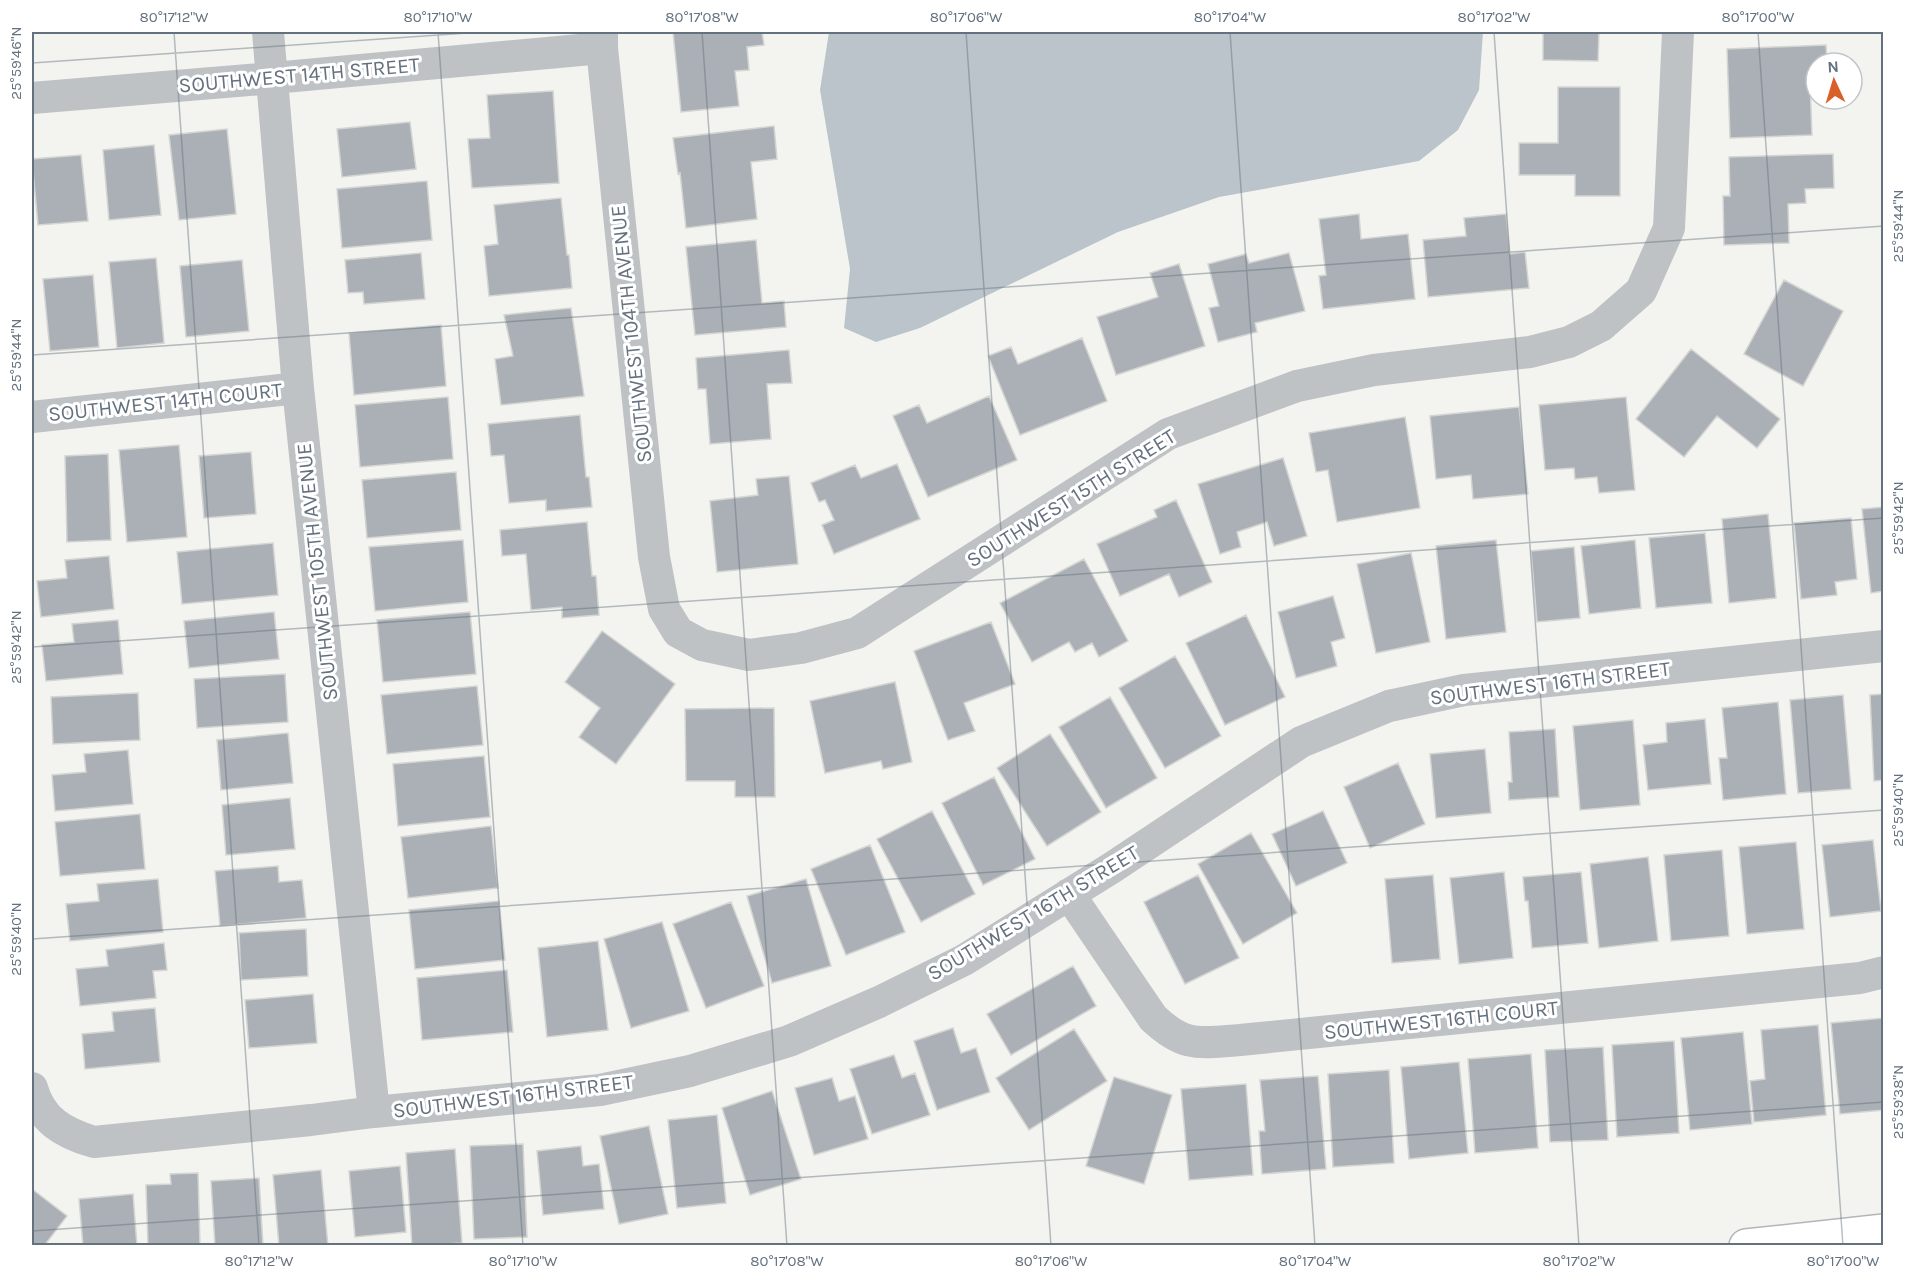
<svg xmlns="http://www.w3.org/2000/svg" width="1915" height="1277" font-family="Karla,sans-serif">
<style>
.water{fill:#bac4ca}
.building{fill:#aab0b5;stroke:#d4d5d2;stroke-width:1.5}
.lines{fill:none;stroke-linecap:round;stroke-linejoin:round}
.major-casing{stroke:#b2b5b9;stroke-width:36}
.minor{stroke:#bec2c5;stroke-width:32}
.major{stroke:#fff;stroke-width:33}
.ticks{fill:none;stroke:#64717f;stroke-width:1.5;stroke-opacity:0.45}
.labels{text-anchor:middle;stroke-width:6;stroke-linejoin:round;paint-order:stroke}
.street-label{font-size:21px;fill:#64717f;stroke:#fff}
.neatline{fill:none;stroke:#64717f;stroke-width:2}
.ticks-label{font-size:15px;text-anchor:middle;fill:#64717f}
</style>
<rect width="100%" height="100%" fill="#f3f4ef"/>
<!-- water -->
<path class="water" d="M829,32h654l-4,58 -21,40 -39,31 -200,36 -101,35 -198,96 -44,14 -32,-14 6,-59 -30,-179z"/>
<!-- building -->
<path class="building" d="M673,32h89l2,13 -17,2 2,23 -14,1 4,35 -58,6z
M1543,32h56l-1,29 -55,-1z
M1826,45l1,18h-11v18l-6,1 2,53 -82,3 -3,-89z
M1558,87h62v109h-45v-21h-56v-32h39z
M553,91l6,92 -87,5 -4,-49 22,-1 -3,-43z
M410,122l6,47 -74,8 -5,-48z
M774,126l3,33 -26,3 6,57 -71,9 -6,-55 -2,1 -5,-36z
M227,129l9,85 -57,6 -10,-85z
M154,145l7,70 -52,5 -6,-70z
M1833,154l1,34 -29,1 1,14 -18,1 1,39 -65,2 -1,-49h7l-1,-39z
M81,155l7,66 -50,4 -6,-66z
M427,181l5,59 -90,8 -5,-59z
M561,198l6,57h2l3,33 -83,8 -5,-50 14,-2 -4,-39z
M1359,214l2,25 47,-5 7,65 -92,10 -4,-33 7,-1 -7,-56z
M1506,214l4,40 15,-2 4,36 -101,9 -5,-57 43,-4 -2,-18z
M756,240l6,63 22,-2 2,26 -91,8 -9,-88z
M421,253l4,46 -61,5 -1,-12 -15,1 -3,-33z
M1289,253l16,58 -50,12 2,9 -39,10 -9,-34 10,-2 -11,-42 38,-10 3,9z
M156,258l8,85 -47,5 -8,-86z
M242,260l7,71 -63,6 -6,-71z
M1179,264l26,82 -89,29 -19,-58 61,-20 -8,-24z
M93,275l6,72 -49,4 -7,-72z
M1784,280l59,31 -40,75 -59,-32z
M571,308l13,88 -83,9 -6,-46 18,-3 -9,-41z
M441,325l5,61 -92,9 -5,-62z
M1082,338l25,63 -87,34 -32,-79 23,-9 7,17z
M1691,349l89,70 -23,29 -40,-32 -33,41 -48,-38z
M789,350l3,33 -25,1 4,55 -61,5 -4,-55h-8l-2,-31z
M989,396l28,64 -89,37 -35,-81 26,-11 8,18z
M448,397l5,62 -93,8 -5,-62z
M1626,397l9,93 -36,3 -2,-16 -22,2 -1,-11 -29,2 -6,-65z
M1519,407l9,87 -55,5 -2,-24 -35,4 -6,-63z
M580,415l6,62h3l3,30 -46,4v-11l-37,3 -5,-48 -13,1 -3,-32z
M1405,417l15,91 -83,14 -9,-52 -12,2 -7,-39z
M179,445l8,92 -60,5 -8,-92z
M251,452l5,62 -52,4 -5,-62z
M108,454l3,86 -44,2 -2,-86z
M1283,458l24,78 -33,10 -7,-24 -30,10 4,15 -21,7 -22,-70z
M897,464l23,55 -86,35 -12,-29 12,-5 -9,-20 -6,2 -8,-19 44,-18 6,13z
M456,472l5,58 -94,8 -5,-58z
M789,476l9,88 -81,8 -7,-71 48,-6 -2,-16z
M1176,500l36,82 -33,15 -10,-23 -49,22 -23,-52 60,-27 -3,-7z
M1884,507v84l-13,2 -9,-84z
M1768,514l8,84 -47,5 -7,-84z
M1851,518l6,61 -22,3 2,13 -36,4 -7,-76z
M587,522l5,54h4l3,39 -37,3v-11l-31,3 -5,-56 -24,2 -2,-26z
M1705,533l7,70 -56,5 -7,-70z
M463,540l5,62 -93,9 -6,-64z
M1496,540l10,92 -60,7 -10,-93z
M1635,540l6,68 -52,6 -8,-68z
M273,543l5,52 -96,9 -5,-52z
M1574,547l6,71 -43,4 -6,-71z
M1411,553l19,89 -54,11 -19,-89z
M109,556l5,53 -73,8 -4,-36 30,-3 -2,-18z
M1084,559l44,82 -29,16 -7,-14 -17,9 -6,-10 -37,20 -32,-59z
M1333,596l12,42 -14,4 6,24 -41,12 -18,-66z
M274,612l5,47 -90,9 -5,-47z
M470,612l6,62 -93,8 -6,-62z
M1246,615l39,82 -60,28 -39,-82z
M118,620l5,54 -77,7 -4,-36 32,-3 -2,-18z
M991,622l24,62 -51,19 11,28 -27,9 -34,-89z
M602,631l73,53 -59,80 -37,-27 21,-29 -35,-26z
M1175,656l46,80 -56,32 -46,-80z
M285,674l3,48 -91,6 -3,-49z
M895,682l17,80 -29,7 -2,-8 -56,12 -15,-72z
M477,686l6,59 -96,9 -6,-59z
M138,693l2,47 -87,4 -2,-47z
M1884,694v86l-10,1 -4,-86z
M1843,695l8,94 -53,4 -8,-93z
M1110,697l47,81 -51,30 -47,-81z
M1778,702l8,92 -63,6 -4,-42h8l-5,-50z
M774,708l1,89h-40v-16h-49l-1,-72z
M1705,719l6,65 -63,6 -5,-45 24,-3 -1,-19z
M1633,720l7,85 -60,5 -7,-84z
M1555,729l4,68 -50,3 -1,-18h4l-3,-50z
M288,733l5,50 -72,7 -4,-50z
M1050,734l51,78 -54,34 -50,-78z
M1485,749l6,64 -55,5 -6,-64z
M128,750l5,54 -78,7 -3,-36 34,-3 -2,-18z
M484,756l6,61 -92,9 -5,-62z
M1398,763l27,61 -55,24 -26,-61z
M994,777l41,82 -52,26 -41,-82z
M290,798l5,51 -69,6 -4,-50z
M932,811l43,83 -54,28 -44,-83z
M1323,811l24,52 -51,23 -24,-52z
M140,814l5,55 -85,7 -5,-54z
M491,826l7,62 -90,10 -7,-61z
M1251,833l46,80 -54,31 -45,-80z
M1873,840l8,71 -51,6 -8,-72z
M1796,842l8,87 -57,5 -8,-87z
M870,845l35,87 -59,23 -35,-86z
M1722,850l7,86 -58,5 -7,-86z
M1648,857l10,84 -59,7 -9,-84z
M278,866l1,16 23,-2 4,38 -86,8 -5,-55z
M1504,872l9,86 -54,6 -9,-86z
M1581,872l7,71 -56,5 -4,-47h-3l-2,-24z
M1198,875l41,83 -54,26 -41,-82z
M1433,875l7,84 -48,4 -7,-84z
M158,879l5,53 -93,9 -4,-37 33,-3 -2,-17z
M806,879l25,87 -59,17 -25,-87z
M499,901l6,59 -90,9 -6,-59z
M731,902l33,84 -58,22 -33,-84z
M662,922l27,89 -58,17 -27,-89z
M306,929l2,47 -67,4 -2,-47z
M598,941l10,89 -61,7 -9,-89z
M164,943l3,27 -14,1 3,27 -76,8 -4,-37 32,-3 -2,-16z
M1073,966l23,40 -85,49 -24,-41z
M507,970l6,62 -91,8 -5,-62z
M313,994l4,49 -68,5 -4,-48z
M155,1008l5,54 -75,7 -3,-35 32,-3 -2,-19z
M1884,1018v92l-44,4 -9,-91z
M1818,1025l8,90 -72,7 -4,-41 15,-2 -4,-49z
M953,1028l8,25 15,-5 14,44 -53,18 -23,-69z
M1074,1029l33,52 -78,49 -33,-52z
M1743,1032l9,92 -62,6 -9,-92z
M1674,1041l5,92 -62,4 -5,-92z
M1603,1047l5,93 -58,2 -5,-92z
M1531,1054l7,94 -63,5 -7,-94z
M894,1055l8,23 13,-5 15,42 -58,19 -22,-65z
M1459,1062l9,91 -59,6 -8,-92z
M1389,1070l5,93 -61,4 -5,-93z
M1318,1076l8,93 -64,5 -3,-43h6l-5,-51z
M1114,1077l58,18 -28,89 -58,-18z
M832,1078l7,23 16,-5 13,43 -54,16 -19,-67z
M1246,1084l7,91 -64,5 -8,-91z
M772,1091l29,88 -51,16 -28,-87z
M717,1115l9,88 -49,5 -9,-88z
M649,1126l19,88 -49,10 -19,-88z
M523,1144l4,93 -53,2 -4,-93z
M581,1146l2,20 16,-2 5,45 -61,6 -6,-64z
M455,1149l7,94 -50,3 -6,-93z
M400,1166l6,66 -51,5 -6,-66z
M321,1170l7,76h-49l-6,-71z
M198,1173l2,73h-52l-2,-61 25,-1 -1,-10z
M259,1178l4,68h-48l-4,-65z
M32,1189l35,27 -23,30h-12z
M133,1194l4,52h-54l-4,-47z"/>
<g class="lines">
<!-- major casing -->
<g class="major-casing">
<path id="major" d="M1746,1246l138,-15"/>
</g>
<!-- minor -->
<path class="minor" d="M268,32l30,356 76,724
M602,32v16l52,509 10,52 14,23 24,13 47,10 52,-7 56,-15 311,-199 129,-48 77,-16 156,-18 39,-10 32,-16 40,-35 28,-63 9,-196
M32,98l241,-20 329,-30
M32,417l266,-29
M1069,894l84,124c32,30 46,25 87,22l620,-62 24,-6
M32,1088c9,32 31,45 62,54l217,-22 63,-8 226,-22 90,-19 99,-30 90,-39 85,-42 149,-93 188,-125 88,-36 75,-16 420,-44"/>
<!-- major -->
<use href="#major" class="major"/>
</g>
<!-- ticks -->
<path class="ticks" d="M174,32l85,1214M438,32l85,1214M702,32l85,1214M966,32l85,1214M1230,32l85,1214M1494,32l85,1214M1758,32l85,1214M32,63l450,-31M32,355l1852,-129M32,647l1852,-129M32,939l1852,-129M32,1231l1852,-129"/>
<g class="labels">
<!-- street labels -->
<g class="street-label">
<text transform="translate(299 75) rotate(-5)" y="7">SOUTHWEST 14TH STREET</text>
<text transform="translate(631 334) rotate(-96)" y="7">SOUTHWEST 104TH AVENUE</text>
<text transform="translate(165 402) rotate(-6)" y="7">SOUTHWEST 14TH COURT</text>
<text transform="translate(1071 498) rotate(-32)" y="7">SOUTHWEST 15TH STREET</text>
<text transform="translate(317 572) rotate(-96)" y="7">SOUTHWEST 105TH AVENUE</text>
<text transform="translate(1550 683) rotate(-7)" y="7">SOUTHWEST 16TH STREET</text>
<text transform="translate(1033 913) rotate(-31)" y="7">SOUTHWEST 16TH STREET</text>
<text transform="translate(1441 1020) rotate(-6)" y="7">SOUTHWEST 16TH COURT</text>
<text transform="translate(513 1096) rotate(-7)" y="7">SOUTHWEST 16TH STREET</text>
</g>
</g>
<!-- border -->
<rect width="1915" height="1277" fill="none" stroke="#ffffff" stroke-width="66"/>
<!-- north arrow -->
<g transform="translate(1834 81) rotate(356)"><circle r="28" fill="#ffffff" stroke="#c1c6cc" stroke-width="1.5"/>
<path d="M0-4.5L10 22L0 15L-10 22Z" fill="#da5f29"/>
<text y="-9" font-size="16" font-weight="bold" text-anchor="middle" fill="#64717f">N</text>
</g>
<rect x="33" y="33" width="1849" height="1211" class="neatline"/>
<g class="ticks-label">
<text x="174" y="22">80°17'12"W</text>
<text x="438" y="22">80°17'10"W</text>
<text x="702" y="22">80°17'08"W</text>
<text x="966" y="22">80°17'06"W</text>
<text x="1230" y="22">80°17'04"W</text>
<text x="1494" y="22">80°17'02"W</text>
<text x="1758" y="22">80°17'00"W</text>
<text transform="translate(16 63) rotate(-90)" y="5">25°59'46"N</text>
<text transform="translate(1898 226) rotate(-90)" y="5">25°59'44"N</text>
<text transform="translate(16 355) rotate(-90)" y="5">25°59'44"N</text>
<text transform="translate(1898 518) rotate(-90)" y="5">25°59'42"N</text>
<text transform="translate(16 647) rotate(-90)" y="5">25°59'42"N</text>
<text transform="translate(1898 810) rotate(-90)" y="5">25°59'40"N</text>
<text transform="translate(16 939) rotate(-90)" y="5">25°59'40"N</text>
<text transform="translate(1898 1102) rotate(-90)" y="5">25°59'38"N</text>
<text x="259" y="1266">80°17'12"W</text>
<text x="523" y="1266">80°17'10"W</text>
<text x="787" y="1266">80°17'08"W</text>
<text x="1051" y="1266">80°17'06"W</text>
<text x="1315" y="1266">80°17'04"W</text>
<text x="1579" y="1266">80°17'02"W</text>
<text x="1843" y="1266">80°17'00"W</text>
</g>
</svg>
